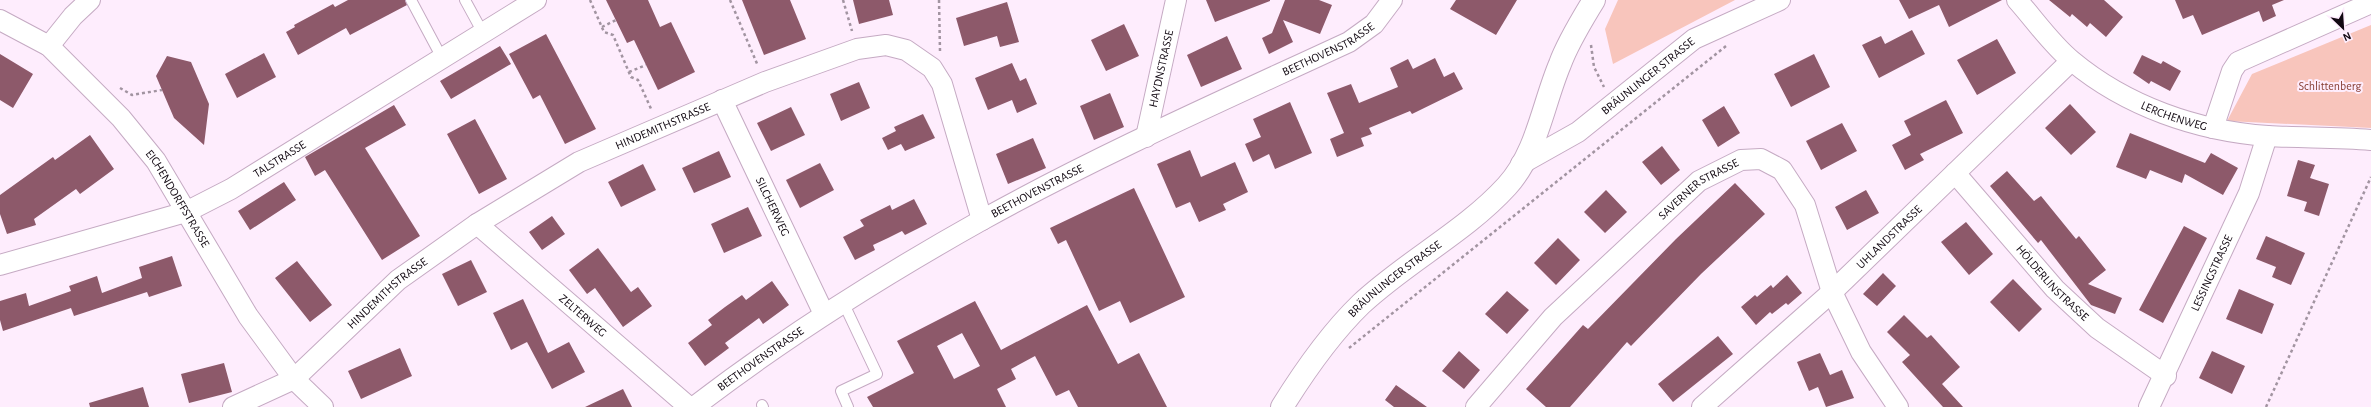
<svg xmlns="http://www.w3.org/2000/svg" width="2371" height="407" font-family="'Alegreya Sans',sans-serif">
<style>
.green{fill:#f8c5bc}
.building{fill:#8d596a;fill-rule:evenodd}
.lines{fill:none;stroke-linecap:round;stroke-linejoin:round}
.service-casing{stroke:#c5aac3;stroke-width:12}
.minor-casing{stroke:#c5aac3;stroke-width:22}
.secondary-casing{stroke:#c5aac3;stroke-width:24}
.path{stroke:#a294a1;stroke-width:2.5;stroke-dasharray:3 3;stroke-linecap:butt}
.service{stroke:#fff;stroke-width:10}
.minor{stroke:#fff;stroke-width:20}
.secondary{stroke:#fff;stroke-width:22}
.labels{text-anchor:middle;stroke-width:4;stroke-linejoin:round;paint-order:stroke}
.street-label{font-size:12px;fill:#120912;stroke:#feedfd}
.park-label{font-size:12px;fill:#873e33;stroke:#feedfd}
</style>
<rect width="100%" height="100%" fill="#feedfd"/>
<!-- green -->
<path class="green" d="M1618,0h117l-122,64 -8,-35z
M2371,25v103l-144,-7 25,-47z"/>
<!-- building -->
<path class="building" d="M348,0h57l2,5 -57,30 -4,-7 -48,27 -12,-23 9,-5 -1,-2 39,-21 2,3z
M606,0h42l12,27 11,-5 24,50 -37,18 -24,-50 -7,3z
M742,0h48l16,39 -42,16z
M853,0h36l4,15 -34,9z
M1206,0h64v1l-55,21z
M1285,0h34l13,5 -12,29 -37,-14 10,22 -24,12 -7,-16 10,-5z
M1456,0h61l-21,35 -46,-26z
M1899,0h103l-53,27 -10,-22 -30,14z
M2049,0h55l19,17 -17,20 -16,-14 -3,4 -15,-13 -2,3z
M2175,0h109l-12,5 4,11 -13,6 -4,-11 -57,24 -9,-20 -10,4z
M1007,2l12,40 -19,5 -3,-11 -33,10 -8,-28z
M1124,24l15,32 -33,15 -15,-31z
M1912,30l13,24 -46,24 -17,-33 19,-9 4,8z
M546,34l50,95 -31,15 -25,-49 -7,4 -24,-45z
M1227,36l15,33 -41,18 -14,-32z
M1997,39l19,34 -39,22 -20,-35z
M500,46l11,18 -60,35 -11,-18z
M264,53l12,24 -39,21 -12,-24z
M0,54l33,20 -20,34 -13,-8z
M1814,54l16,33 -39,20 -17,-33z
M2142,55l19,9 2,-3 18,10 -11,20 -19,-10 -2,3 -16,-11z
M167,56l24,6 18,42 -5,41 -30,-27 -18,-42z
M1435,58l9,19 10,-5 9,17 -51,25 -2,-3 -41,17 3,6 -11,4 3,8 -27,11 -7,-18 14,-6 -17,-40 24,-9 8,19 39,-16 -8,-19 18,-9 5,10z
M1012,63l8,18 6,-3 11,26 -20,9 -5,-13 -24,10 -13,-32z
M859,82l11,26 -29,13 -11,-27z
M1110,93l14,34 -30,13 -14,-34z
M1946,100l17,33 -43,21 4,6 -19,10 -13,-25 19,-10 -7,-14z
M1290,102l22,51 -37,16 -6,-15 -16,8 -8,-18 16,-7 -8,-18z
M2070,104l26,28 -25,23 -26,-27z
M394,105l12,20 -41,23 55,88 -38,24 -57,-90 -10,6 -10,-19z
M1724,106l16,27 -22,14 -16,-27z
M791,107l14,28 -34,16 -14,-28z
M923,114l12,24 -30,13 -4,-7 -13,6 -6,-12 14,-7 -2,-4z
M475,119l32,60 -28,15 -32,-60z
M1842,123l15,28 -36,19 -15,-29z
M2130,133l75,30 6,-10 27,15 -15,27 -38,-21 -3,9 -32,-13 -4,9 -30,-12z
M90,135l24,34 -34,25 -4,-5 -42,30 2,6 -29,9 -7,-20v-19l53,-38 2,3z
M1033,138l13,30 -38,16 -12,-30z
M1662,146l18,24 -19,15 -19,-23z
M1190,150l11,27 34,-15 13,30 -25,12 3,6 -27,12 -9,-20 -14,6 -19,-44z
M719,151l12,26 -37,16 -12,-25z
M2298,160l17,5 -5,13 19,6 -10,32 -15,-5 3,-9 -20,-6z
M820,163l14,27 -34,18 -14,-28z
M643,164l13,26 -35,17 -13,-25z
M2007,171l27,30 7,-5 35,43 3,-3 27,34 -18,14 34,14 -7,16 -24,-9 -50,-65 -3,3 -48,-57z
M284,182l12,18 -46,30 -12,-19z
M1735,183l30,31 -64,60 -70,72 -4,-4 -57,65h-24l-20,-18 57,-64 5,4 88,-90z
M1134,188l51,109 -55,26 -10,-22 -21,10 -33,-71 -8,4 -8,-16z
M1606,190l21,22 -22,21 -21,-21z
M1866,190l13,23 -32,17 -12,-23z
M914,199l13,25 -22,11 -3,-4 -14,7 -15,7 2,5 -20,10 -12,-23 21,-11 -4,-6 30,-15 2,5z
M748,207l14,29 -38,17 -13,-29z
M552,216l13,18 -23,16 -13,-18z
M1966,222l27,32 -24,21 -28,-33z
M2184,226l23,12 -44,85 -24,-13z
M2266,236l39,17 -14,32 -19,-8 4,-10 -20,-8z
M1558,238l22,22 -24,25 -22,-22z
M598,248l33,44 7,-5 14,19 -29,21 -28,-39 -8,6 -18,-24z
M172,256l10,30 -33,11 -2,-5 -73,24 -3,-8 -68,23 -3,-11v-19l26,-8 3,13 42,-15 -2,-5 28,-10 5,17 40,-15 -3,-11z
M471,260l16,32 -29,14 -16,-32z
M297,261l35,44 -22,17 -35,-44z
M1883,273l13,13 -19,20 -14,-12z
M1787,275l15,18 -14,12 -2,-2 -14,11 -2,-2 -14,13 -15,-18 14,-12 2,2 14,-12 2,3z
M2013,279l29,30 -23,23 -29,-30z
M772,281l17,24 -26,19 -4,-6 -34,25 4,5 -24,18 -17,-23 24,-18 -4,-5 17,-13 17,-12 4,5z
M2239,289l35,15 -12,30 -36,-15z
M1507,291l22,19 -22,24 -22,-20z
M523,299l25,54 21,-11 16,30 -33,17 -25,-47 -16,8 -18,-37z
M975,301l26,49 86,-45 31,59 21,-11 28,54h-89l-9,-17 -13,6 -21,-40 -24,13 5,10 -19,10 9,18h-133l-6,-10 47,-24 -17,-32zM962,333l18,33 -26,13 -17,-33z
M1904,315l23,23 4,-3 29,32 -18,17 21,23h-20l-41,-45 8,-7 -23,-23z
M1718,336l15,18 -60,48 -15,-18z
M400,348l12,28 -51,23 -13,-28z
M1459,351l21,19 -16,19 -22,-18z
M2212,351l33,15 -13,28 -33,-16z
M1820,353l10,22 12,-5 12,28 -28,9 -8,-20 -9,4 -12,-29z
M224,363l8,29 -43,11 -8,-29z
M1396,385l31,22h-33l-9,-7z
M143,387l6,20h-59l-1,-4z
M623,389l9,18h-47z"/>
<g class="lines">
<!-- service casing -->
<g class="service-casing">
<path id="service" d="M411,0l31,58
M465,0l18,33
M843,302l34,72 -36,17 7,16
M762,405l1,2"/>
</g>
<!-- minor casing -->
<g class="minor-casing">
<g id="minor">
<path id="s1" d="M2017,0c17,19 35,45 55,61 54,45 125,70 196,75 34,2 69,1 103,4"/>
<path id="s2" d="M0,20l49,26 72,72 35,43 92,155 46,63 29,28"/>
<path d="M49,46l24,-30 17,-16"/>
<path id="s3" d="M722,100l102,214"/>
<path d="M2213,128l19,-57 6,-9 133,-59"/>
<path id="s4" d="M1146,137l30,-137"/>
<path id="s5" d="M1521,164l57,-32 116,-93 86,-39"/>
<path id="s6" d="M1955,173l100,116 42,39 69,48"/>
<path id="s7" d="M477,224l212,183"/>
<path id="s8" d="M0,265l186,-53 45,-23 305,-189"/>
<path id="s9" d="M233,407l61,-28 104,-99 79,-56 102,-62 186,-80 92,-33 29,-4 20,5 26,18 10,16 40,136"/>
<path id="s10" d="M694,407c91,-70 188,-131 288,-187 119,-66 244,-121 367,-178l25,-18 18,-24"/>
<path id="s11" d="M1476,407l77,-90 146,-136 42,-21 20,-1 21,11 23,35 27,87 29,60 37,55"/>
<path id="s12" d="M1702,407l130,-115 239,-231"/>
<path id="s13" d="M2149,407l100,-214 18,-57"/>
</g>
</g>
<!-- secondary casing -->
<g class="secondary-casing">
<g id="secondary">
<path id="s14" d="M1282,407c23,-37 48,-73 79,-103 46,-43 104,-72 146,-118 30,-33 36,-82 53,-122 8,-22 22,-44 34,-64"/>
</g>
</g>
<!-- path -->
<path class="path" d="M590,0l14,32 9,3 18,42 7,3 14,31
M730,0l28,66
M843,0l9,31
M939,0l1,51
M602,27l14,-7
M1591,45l3,22 10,20
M629,72l17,-7
M120,88l12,7 30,-5
M1349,348l377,-302
M2266,407l105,-230"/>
<!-- service -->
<use href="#service" class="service"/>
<!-- minor -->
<use href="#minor" class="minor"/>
<!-- secondary -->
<use href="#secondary" class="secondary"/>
</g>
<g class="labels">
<!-- street labels -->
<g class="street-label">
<text dy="4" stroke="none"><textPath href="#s10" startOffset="730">BEETHOVENSTRASSE</textPath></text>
<text dy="4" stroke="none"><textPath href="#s4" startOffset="70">HAYDNSTRASSE</textPath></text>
<text dy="4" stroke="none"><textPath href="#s5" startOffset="155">BRÄUNLINGER STRASSE</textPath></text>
<text dy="4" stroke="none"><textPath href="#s1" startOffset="199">LERCHENWEG</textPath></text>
<text dy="4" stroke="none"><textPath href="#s9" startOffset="518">HINDEMITHSTRASSE</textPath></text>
<text dy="4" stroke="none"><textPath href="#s8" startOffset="301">TALSTRASSE</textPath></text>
<text dy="4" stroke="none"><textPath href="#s11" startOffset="313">SAVERNER STRASSE</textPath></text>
<text dy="4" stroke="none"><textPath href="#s10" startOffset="406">BEETHOVENSTRASSE</textPath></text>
<text dy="4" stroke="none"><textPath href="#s2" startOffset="256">EICHENDORFFSTRASSE</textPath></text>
<text dy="4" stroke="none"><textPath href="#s3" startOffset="118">SILCHERWEG</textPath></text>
<text dy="4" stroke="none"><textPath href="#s12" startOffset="253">UHLANDSTRASSE</textPath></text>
<text dy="4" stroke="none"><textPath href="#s13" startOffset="148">LESSINGSTRASSE</textPath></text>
<text dy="4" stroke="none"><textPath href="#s14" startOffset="172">BRÄUNLINGER STRASSE</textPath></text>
<text dy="4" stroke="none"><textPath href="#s6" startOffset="147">HÖLDERLINSTRASSE</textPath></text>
<text dy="4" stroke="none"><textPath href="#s9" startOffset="194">HINDEMITHSTRASSE</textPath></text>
<text dy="4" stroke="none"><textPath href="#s7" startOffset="140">ZELTERWEG</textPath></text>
<text dy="4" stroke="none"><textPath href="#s10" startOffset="82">BEETHOVENSTRASSE</textPath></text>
</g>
<!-- park labels -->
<g class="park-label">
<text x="2330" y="90">Schlittenberg</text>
</g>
</g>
<!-- north arrow -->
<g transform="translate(2343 28) rotate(155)" stroke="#feedfd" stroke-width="3" paint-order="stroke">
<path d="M0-3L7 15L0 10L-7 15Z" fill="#120912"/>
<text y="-6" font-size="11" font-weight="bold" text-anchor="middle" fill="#120912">N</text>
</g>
</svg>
